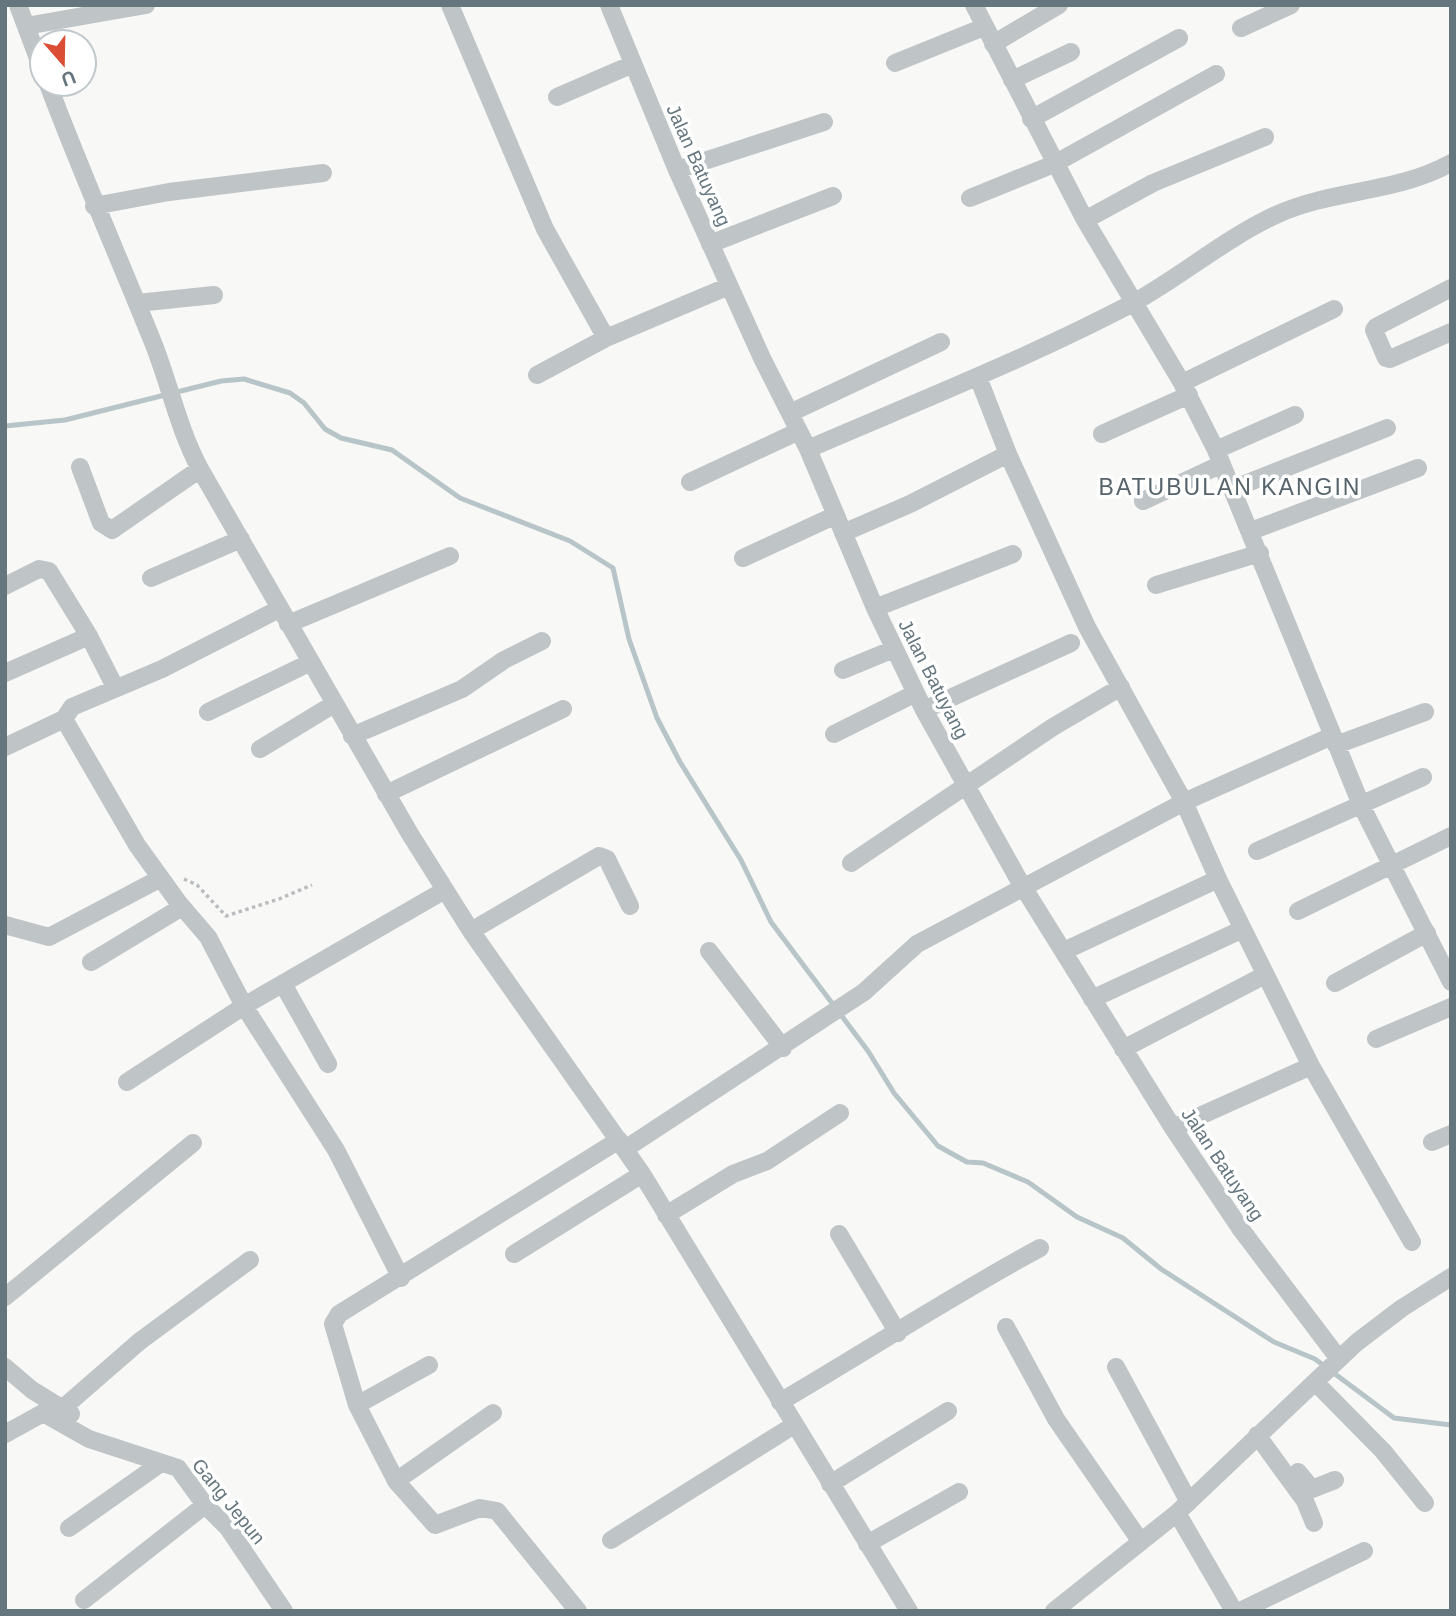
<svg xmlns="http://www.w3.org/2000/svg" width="1456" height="1616" font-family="Arial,sans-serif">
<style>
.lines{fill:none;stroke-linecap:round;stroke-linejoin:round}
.stream{stroke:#b8c5c8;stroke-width:5}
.path{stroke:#babdbf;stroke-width:3.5;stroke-dasharray:3.5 3.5;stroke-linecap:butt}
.minor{stroke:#bfc4c7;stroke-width:18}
.labels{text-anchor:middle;stroke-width:7;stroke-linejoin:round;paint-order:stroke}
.street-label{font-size:19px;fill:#65767f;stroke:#fff}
.quarter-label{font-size:23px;letter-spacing:2px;fill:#56636b;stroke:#fff}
</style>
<rect width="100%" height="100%" fill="#f8f8f6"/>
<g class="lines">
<!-- stream -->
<path class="stream" d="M5,426l60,-6 156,-39 23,-2 46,14 14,10 21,26 16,9 51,12 68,48 110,43 43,27 16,71 28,79 23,44 61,98 30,62 97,129 26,42 44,53 29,16 16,1 45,19 49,35 46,21 38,31 113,73 41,17 79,59 57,7"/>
<!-- path -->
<path class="path" d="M184,879l13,6 29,31 53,-17 33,-14"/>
<!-- minor -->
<path class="minor" d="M18,5l24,64
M450,5l95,224 61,109
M609,5l68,165 85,188 46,91 67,159 49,102 96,172 153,246 67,100 99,131
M974,5l111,215 97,163 34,67 146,357 89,175
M26,26l120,-21
M1241,28l50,-23
M993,44l66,-39
M895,63l89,-36
M1012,80l59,-28
M48,84c33,88 71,174 106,261 16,41 25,85 46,124l210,365 61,97 171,243 267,437
M557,97l76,-33
M1031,119l148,-81
M677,170l147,-48
M970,198l84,-34 162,-90
M94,206l75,-14 154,-19
M1085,220l68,-37 112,-46
M710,244l123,-48
M1451,288l-75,39 -2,3 12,28 4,1 61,-27
M137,303l77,-8
M537,375l69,-37 123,-52
M978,377l30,77 79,173 97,175 34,77 93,187 101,176
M1182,383l152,-74
M790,413l151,-71
M1102,434l87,-39
M808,449c109,-47 220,-91 325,-146 49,-27 94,-66 145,-89 56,-25 119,-21 173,-51
M1216,450l79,-35
M80,467l21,56 11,7 88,-61
M690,482l109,-51
M1232,489l155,-61
M1143,501l79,-37
M1251,531l167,-63
M843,533l67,-29 98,-50
M743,558l93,-43
M151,578l90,-39
M1156,585l104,-32
M5,586l34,-17 10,2 40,65 26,51
M875,608l138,-54
M288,624l162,-68
M843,670l51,-21
M5,673l84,-37
M924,710l147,-67
M208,712l101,-49
M64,719l73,126 41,57 30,35 36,69 92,144 65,128
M834,734l82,-41
M352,736l110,-47 42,-29 38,-19
M1336,745l89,-33
M5,747l59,-28 8,-12 90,-38 117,-60
M260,749l74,-45
M386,794l177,-85
M1257,851l166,-74
M851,863l202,-136 68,-40
M1298,911l153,-75
M5,925l44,12 112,-59
M471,931l128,-75 8,3 23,47
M709,951l74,97
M1064,951l154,-72
M91,962l91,-55
M1335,983l92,-50
M283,984l45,80
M1092,999l151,-70
M1376,1039l75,-32
M1123,1049l142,-74
M127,1082l117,-76 201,-116
M1173,1128l138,-62
M1432,1142l19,-8
M625,1149l239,-157 53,-48 267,-142 148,-66
M666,1215l67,-41 34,-13 73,-48
M839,1234l59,99
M514,1254l128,-80
M5,1297l188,-154
M1006,1327l50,92 85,123
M5,1367l27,23 39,24
M1116,1367l73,135
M1316,1383l67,68 42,52
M780,1402c87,-51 171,-106 260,-154
M357,1405l72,-40
M63,1408l77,-67 110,-81
M5,1434l38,-21 46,26 89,29 27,37 23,23 56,83
M1257,1435l48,66 9,22
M1298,1472l14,17 23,-9
M396,1481l97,-68
M830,1484l118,-73
M1177,1513l57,98
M69,1528l92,-65
M611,1540l183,-115
M867,1544l92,-52
M84,1600l121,-95
M578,1611l-81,-100 -17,-3 -45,17 -39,-44 -39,-76 -24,-81 6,-10 280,-174
M1054,1611l123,-98 179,-170 46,-35 49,-31
M1240,1611l124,-60"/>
</g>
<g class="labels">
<!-- street labels -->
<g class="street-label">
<text transform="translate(699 165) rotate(66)" y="7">Jalan Batuyang</text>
<text transform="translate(934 679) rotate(63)" y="7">Jalan Batuyang</text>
<text transform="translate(1223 1164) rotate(56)" y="7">Jalan Batuyang</text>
<text transform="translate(229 1501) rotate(51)" y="7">Gang Jepun</text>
</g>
<!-- quarter labels -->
<g class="quarter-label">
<text x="1230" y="495">BATUBULAN KANGIN</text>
</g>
</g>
<!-- border -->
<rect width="1456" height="1616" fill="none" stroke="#65767f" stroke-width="14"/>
<!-- north arrow -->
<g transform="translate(63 63) rotate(160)"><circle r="33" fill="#ffffff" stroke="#c1c8cc" stroke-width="2"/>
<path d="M0-5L12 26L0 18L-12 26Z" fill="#db4d34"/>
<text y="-10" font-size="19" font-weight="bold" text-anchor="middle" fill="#65767f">U</text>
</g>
</svg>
